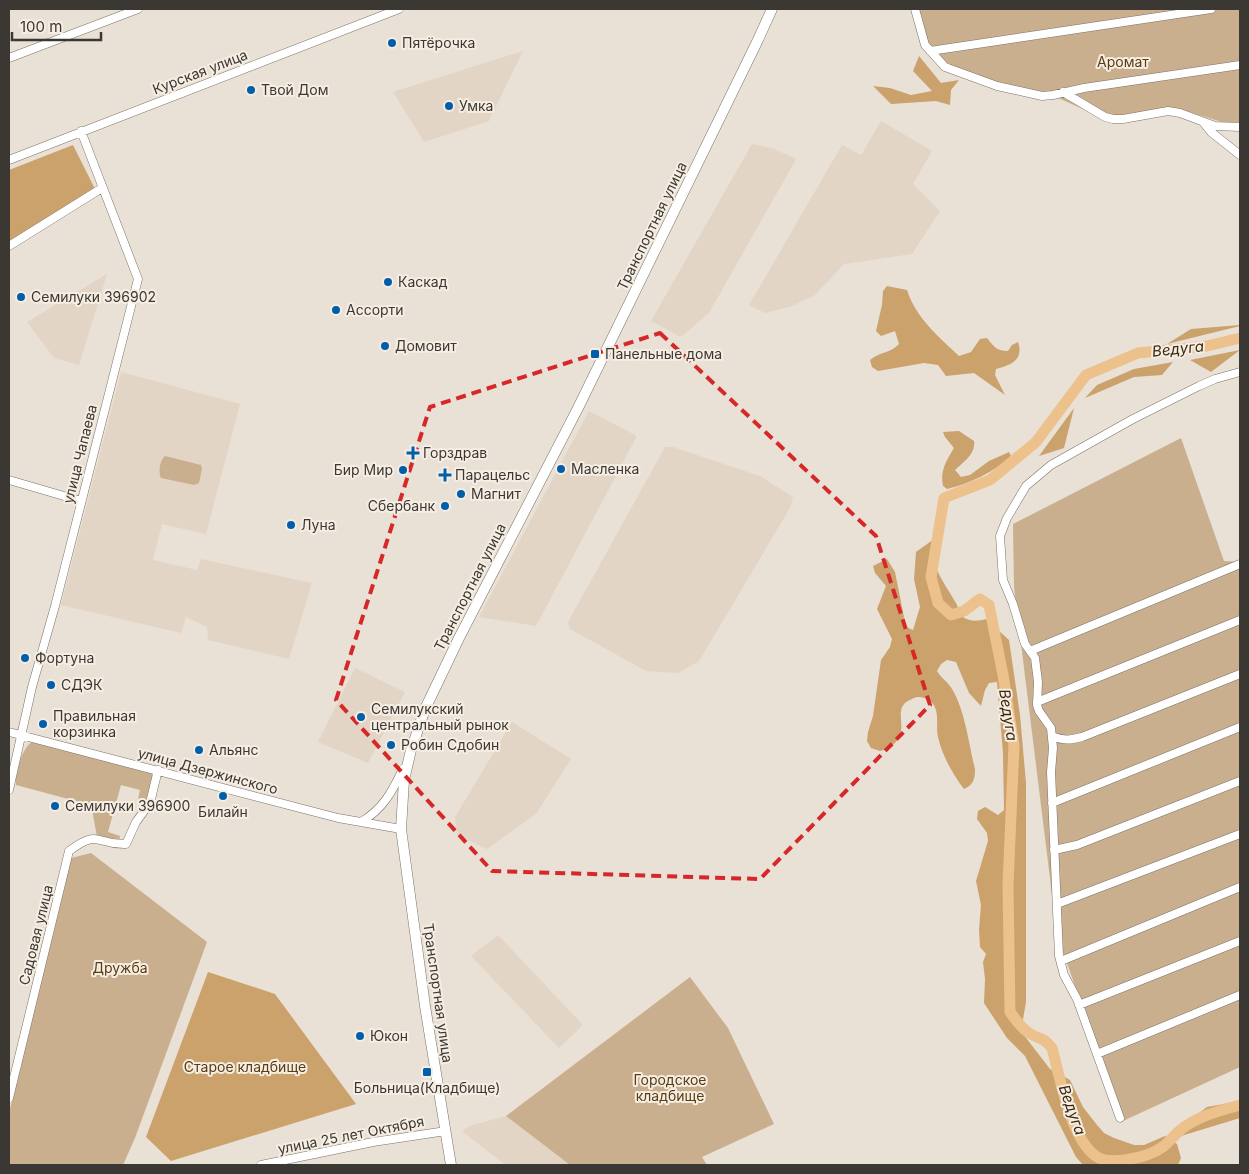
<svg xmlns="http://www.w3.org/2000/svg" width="1249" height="1174" font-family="Inter,sans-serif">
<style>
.built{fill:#e3d5c5}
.green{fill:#caaf8f}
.forest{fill:#cba16c}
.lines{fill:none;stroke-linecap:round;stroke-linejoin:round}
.river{stroke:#edc18b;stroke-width:11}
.minor-casing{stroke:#7a7268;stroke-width:9}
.major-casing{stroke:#7a7268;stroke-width:11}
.minor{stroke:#fff;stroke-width:8}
.major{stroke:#fff;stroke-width:10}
.marked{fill:none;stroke:#d62828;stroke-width:4;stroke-dasharray:10 6;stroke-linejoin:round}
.poi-dot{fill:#025eab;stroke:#f6ede3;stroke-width:2}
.labels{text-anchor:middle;stroke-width:4;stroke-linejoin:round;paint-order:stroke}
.poi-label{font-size:14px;fill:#3b3834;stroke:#f6ede3;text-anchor:start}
.park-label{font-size:14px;fill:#593c12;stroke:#f6ede3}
.street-label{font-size:14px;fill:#3b3834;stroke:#f6ede3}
.water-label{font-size:15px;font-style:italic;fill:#3b2910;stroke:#f6ede3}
</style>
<rect width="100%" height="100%" fill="#e9e0d6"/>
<!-- built -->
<path class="built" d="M523,51l-34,70 -65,21 -31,-50z
M881,121l51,30 -19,33 27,27 -28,43 -68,10 -29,31 -23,11 -27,7 -16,-8 93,-160 19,10z
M752,144l20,4 24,11 -87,154 -28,24 -30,-16z
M107,274l-28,91 -25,-7 -27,-36z
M121,372l119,32 -34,130 -44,-10 -9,36 44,10 4,-11 111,24 -23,76 -81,-19 -1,-13 -21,-10 -5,16 -120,-28z
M589,411l48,25 -101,190 -57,-9z
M665,447h8l87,29 33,21 -3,11 -91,153 -21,12 -32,-2 -76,-42 -2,-7z
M355,668l50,24 -37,71 -50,-21z
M512,722l59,37 -35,55 -49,35 -30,-14 -2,-18z
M498,935l85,90 -24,23 -88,-92z
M506,1116l64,49h-65l-43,-34 7,-5z"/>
<!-- green -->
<path class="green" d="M919,9h321v113h-18l-39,-12 -16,-1 -43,8 -39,-7 -29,-13 -57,-12 -51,-19 -20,-22z
M1181,438l43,123 16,1v505l-117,54 -66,-186 -43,-348 -1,-63z
M165,456l36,9 1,4 -3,14 -5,2 -33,-7c-3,-6 -1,-18 4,-22z
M34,741l117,32 4,4 -5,23 -12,-1 2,-9 -19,-5 -13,47 12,4 -1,5 -22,-4 -5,-28 -5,-5 -71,-19c-1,-11 6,-40 18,-44z
M91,853l116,89 -72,196 -12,27h-114v-52l62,-255z
M690,977l38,51 46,96 -72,33 5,8h-137l-64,-49z"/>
<!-- forest -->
<path class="forest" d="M919,56l22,27 18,-3 -8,10 -1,15 -14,-4 -45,3 -18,-18 17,2 21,7 21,-4 -19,-20z
M73,145l22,44 -86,53v-72z
M887,286l20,4c9,28 31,46 52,66l12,-4 9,-13 7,-1c7,9 10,13 21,13l4,-6 6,-3c6,18 -7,23 -22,27l-1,6 10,20 -31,-22 -28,3 -8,-11 -14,-2 -46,8 -6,-4 -2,-7c9,-8 21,-7 29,-16l-4,-13 -14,5 -5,-5 6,-26 1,-14z
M1240,325v1l-73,18 24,-15z
M1240,350l-29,22 -21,-12z
M1173,362l-11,13 -28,2 -49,21 12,-13 37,-16z
M1074,408l-10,40 -25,8z
M959,431l15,10c2,13 -11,21 -19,29l6,7 9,-2 19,-14 20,-9 2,4c-17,16 -42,28 -64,33l-4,-3c-3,-15 3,-25 11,-38l-9,-11 -2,-5z
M934,539c-7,24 11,44 22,64 3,5 3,11 7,14 7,5 15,4 23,2l23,21 11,75 6,68v219l-4,23 1,9 27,35 20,11 13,27 14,18 7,8 10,5 20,7h10l21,-9 12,8 4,14 -3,7h-95l-7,-8 -51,-101 -18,-18 -23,-35 1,-24 -2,-17 3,-8 -6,-7 -1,-17 2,-25 -5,-24 12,-40 -1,-8 -10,-14 1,-8 7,-4 13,8 6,-5 -1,-57 -6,-71 -8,1 -4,7 -4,16 -12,-13 -13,-31 -9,-2 -6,4 -4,7c4,7 11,11 15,18 13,21 17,56 23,80 0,11 -2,16 -11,20 -11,-14 -22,-34 -26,-52 -3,-13 4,-30 -11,-38 -5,-2 -10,-3 -15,0 -27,10 9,38 -32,52l-9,-3 -4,-7 1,-9 5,-16 8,-56 9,-13 2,-8 -15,-30 9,-23 -11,-13 -2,-7 14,-7 8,13 11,55 7,3 7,-23 -6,-28 2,-27z
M208,972l67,22 81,110 -185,57 -25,-24z
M1240,1101v17l-59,18 2,-11 24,-18z"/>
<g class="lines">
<!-- river -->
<path class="river" d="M1240,338l-33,8 -69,7 -52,22 -50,67 -46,38 -46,18 -13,79 7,26 13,12 13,-4 16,-12 9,6 14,70 11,70 -6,140 2,127c6,8 10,15 19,21 11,7 13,3 23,15 8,29 19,95 47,110 8,4 18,3 26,2 14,-2 27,-5 39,-14 5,-4 9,-9 14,-14 17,-15 40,-21 62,-27"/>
<!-- minor casing -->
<g class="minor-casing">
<path id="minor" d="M915,9l10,36 20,22 52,19 45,10 11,-1 31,-7 156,-23
M930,51l281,-42
M9,58l129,-49
M1063,92l42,25 8,2h10l45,-8 12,2 35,13 25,1
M1203,122l8,10 29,23
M9,160l390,-151
M9,246l93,-58
M9,480l72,21
M1030,651l210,-87
M1037,702l203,-82
M9,732l329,86 63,11
M1052,736c12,5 18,4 30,1l158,-63
M9,790l23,-103 23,-81 83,-327 -57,-148
M1052,803l188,-76
M361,822c22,-13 31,-30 42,-53
M1054,850l23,-5 163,-64
M1057,904l183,-70
M1061,961l179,-74
M1079,1005l161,-64
M1097,1054l143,-59
M9,1098l60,-247c31,-23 26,-6 57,-7l10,-22 14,-19 8,-33
M1120,1118l-43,-119 -13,-24 -5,-19 -8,-184 2,-24 -2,-20 -12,-17 -2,-6 1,-23 -3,-24 -10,-14 -12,-40 -10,-24 -3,-44 7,-18 19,-32 25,-21 82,-46 66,-33 16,-7 25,-7
M261,1165l112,-23 73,-11"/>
</g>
<!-- major casing -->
<g class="major-casing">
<path id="major" d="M451,1165l-26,-159 -24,-177 3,-49 7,-30 14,-41 34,-71 119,-230 178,-364 16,-35"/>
</g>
<!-- minor -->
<use href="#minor" class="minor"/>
<!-- major -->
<use href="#major" class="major"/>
</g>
<!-- marked area -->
<path class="marked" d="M660,333l216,203 54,169 -170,174 -268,-8 -156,-171 94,-293z"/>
<!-- markers -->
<g class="poi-dot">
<circle cx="392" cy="43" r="5"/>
<circle cx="251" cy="90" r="5"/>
<circle cx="449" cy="106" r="5"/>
<circle cx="388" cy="282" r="5"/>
<circle cx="21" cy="297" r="5"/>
<circle cx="336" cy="310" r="5"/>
<circle cx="385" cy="346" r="5"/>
<rect x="590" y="349" width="10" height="10" rx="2.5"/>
<path d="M410.5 445.5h5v5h5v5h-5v5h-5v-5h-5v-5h5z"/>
<circle cx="561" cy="469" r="5"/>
<circle cx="403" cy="470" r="5"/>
<path d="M442.5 467.5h5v5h5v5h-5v5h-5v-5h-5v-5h5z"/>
<circle cx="461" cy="494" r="5"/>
<circle cx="445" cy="506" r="5"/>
<circle cx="291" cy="525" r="5"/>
<circle cx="25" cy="658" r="5"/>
<circle cx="51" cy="685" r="5"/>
<circle cx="361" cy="717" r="5"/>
<circle cx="43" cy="724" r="5"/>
<circle cx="391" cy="745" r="5"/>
<circle cx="199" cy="750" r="5"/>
<circle cx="223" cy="796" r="5"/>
<circle cx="55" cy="806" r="5"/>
<circle cx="360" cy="1036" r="5"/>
<rect x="422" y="1067" width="10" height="10" rx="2.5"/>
</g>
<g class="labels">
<!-- poi labels -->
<g class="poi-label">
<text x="402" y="48">Пятёрочка</text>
<text x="261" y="95">Твой Дом</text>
<text x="459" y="111">Умка</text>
<text x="398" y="287">Каскад</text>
<text x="31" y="302">Семилуки 396902</text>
<text x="346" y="315">Ассорти</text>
<text x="395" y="351">Домовит</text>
<text x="605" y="359">Панельные дома</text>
<text x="423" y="458">Горздрав</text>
<text x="571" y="474">Масленка</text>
<text x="393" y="475" text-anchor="end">Бир Мир</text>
<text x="455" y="480">Парацельс</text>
<text x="471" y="499">Магнит</text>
<text x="435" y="511" text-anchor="end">Сбербанк</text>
<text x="301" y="530">Луна</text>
<text x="35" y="663">Фортуна</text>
<text x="61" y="690">СДЭК</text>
<text x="371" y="714">Семилукский<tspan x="371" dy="16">центральный рынок</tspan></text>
<text x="53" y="721">Правильная<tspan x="53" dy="16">корзинка</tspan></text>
<text x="401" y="750">Робин Сдобин</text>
<text x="209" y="755">Альянс</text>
<text x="65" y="811">Семилуки 396900</text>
<text x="223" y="817" text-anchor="middle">Билайн</text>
<text x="370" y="1041">Юкон</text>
<text x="427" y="1093" text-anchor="middle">Больница(Кладбище)</text>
</g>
<!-- park labels -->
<g class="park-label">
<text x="1123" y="67">Аромат</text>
<text x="120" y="973">Дружба</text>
<text x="245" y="1072">Старое кладбище</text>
<text x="670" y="1085">Городское<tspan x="670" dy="16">кладбище</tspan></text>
</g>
<!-- street labels -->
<g class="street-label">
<text transform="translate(200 72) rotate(-21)" y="5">Курская улица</text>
<text transform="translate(652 226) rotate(-64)" y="5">Транспортная улица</text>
<text transform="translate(80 454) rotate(-76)" y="5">улица Чапаева</text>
<text transform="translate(470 587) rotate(-63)" y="5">Транспортная улица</text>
<text transform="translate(208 771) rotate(15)" y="5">улица Дзержинского</text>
<text transform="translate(36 935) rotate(-76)" y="5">Садовая улица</text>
<text transform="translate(438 993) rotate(82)" y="5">Транспортная улица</text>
<text transform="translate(351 1135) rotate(-11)" y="5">улица 25 лет Октября</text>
</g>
<!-- water labels -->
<g class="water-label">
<text transform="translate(1178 349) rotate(-6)" y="5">Ведуга</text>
<text transform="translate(1008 715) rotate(81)" y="5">Ведуга</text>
<text transform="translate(1072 1110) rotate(70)" y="5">Ведуга</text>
</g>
</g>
<!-- border -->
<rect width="1249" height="1174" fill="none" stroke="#3b3834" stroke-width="20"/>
<!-- scale -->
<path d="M12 32v8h89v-8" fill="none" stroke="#3b3834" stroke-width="2.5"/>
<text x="20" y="32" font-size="15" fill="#3b3834" stroke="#f6ede3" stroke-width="4" paint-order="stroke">100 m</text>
</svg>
